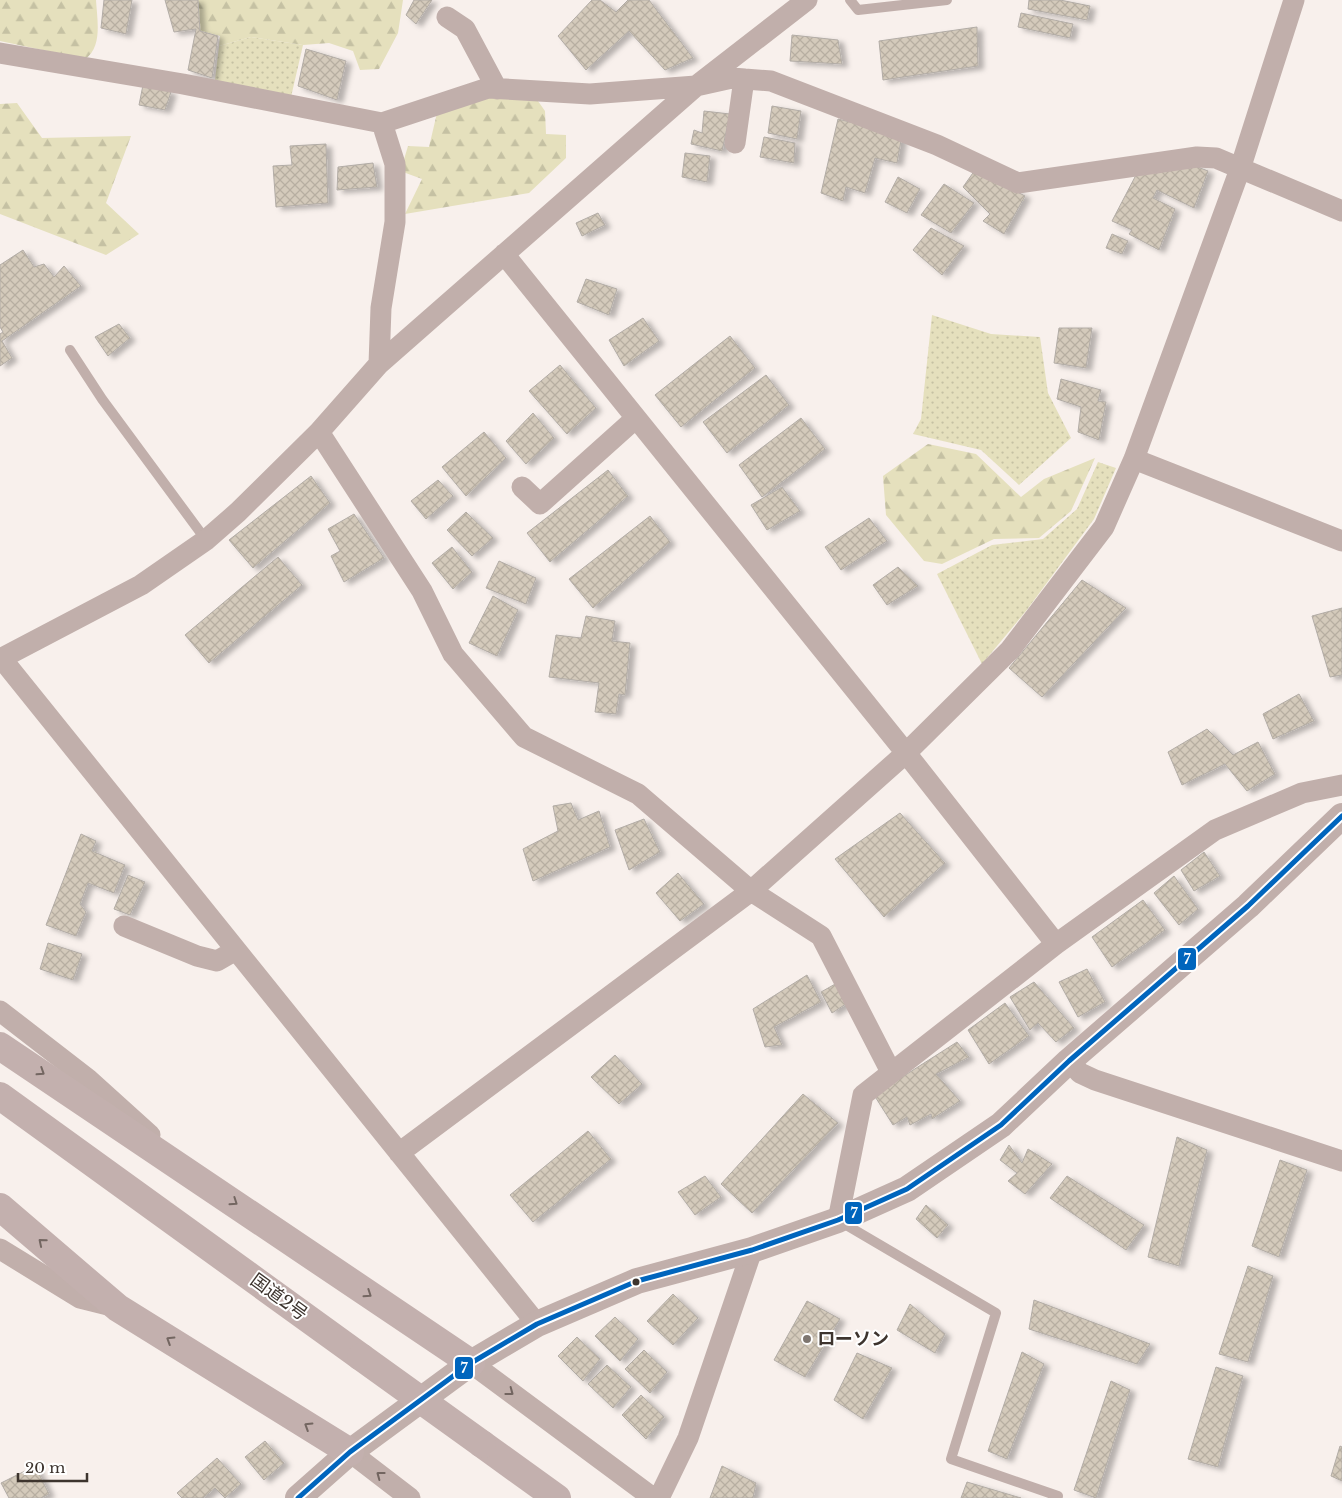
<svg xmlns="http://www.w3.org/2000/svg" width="1342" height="1498" font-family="'Libre Baskerville','Noto Sans JP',serif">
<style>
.grass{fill:url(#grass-dots)}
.forest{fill:url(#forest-firs)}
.building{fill:url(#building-cross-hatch);stroke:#b2aca6;filter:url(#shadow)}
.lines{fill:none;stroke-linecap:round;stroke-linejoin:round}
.service{stroke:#c1afab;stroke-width:10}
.minor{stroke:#c1afab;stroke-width:21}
.tertiary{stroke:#c1afab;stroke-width:26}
.trunk{stroke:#c3b0ae;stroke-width:28}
.trunk-bridge{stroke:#c3b0ae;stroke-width:28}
.bus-1-casing{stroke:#fff;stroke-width:9}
.bus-1{stroke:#0065bd;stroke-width:5}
.oneway{stroke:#736661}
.oneway2{stroke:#726560}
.bus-dot{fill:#3d342e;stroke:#fff;stroke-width:2}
.poi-dot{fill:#7e7670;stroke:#fff;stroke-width:2}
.labels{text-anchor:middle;stroke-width:4;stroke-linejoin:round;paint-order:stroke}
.street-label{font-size:18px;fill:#3d342e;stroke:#fff}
.poi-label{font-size:18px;font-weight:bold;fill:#3d342e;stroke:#fff;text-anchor:start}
.line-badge{stroke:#fff;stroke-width:2}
.badge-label{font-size:14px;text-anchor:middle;font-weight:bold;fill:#fff}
</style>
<defs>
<pattern id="grass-dots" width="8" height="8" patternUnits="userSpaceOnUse" patternTransform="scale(1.25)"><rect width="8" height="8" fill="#e5e0bd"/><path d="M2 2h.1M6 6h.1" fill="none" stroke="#c5c1a3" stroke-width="1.8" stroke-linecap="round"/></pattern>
<pattern id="forest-firs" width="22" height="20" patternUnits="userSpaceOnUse" patternTransform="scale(1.25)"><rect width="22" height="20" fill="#e5e0bd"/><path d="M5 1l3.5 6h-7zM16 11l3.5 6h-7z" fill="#c5c1a3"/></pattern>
<pattern id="building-cross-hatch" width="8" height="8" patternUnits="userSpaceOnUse" patternTransform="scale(1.25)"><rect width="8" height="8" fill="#d4cabb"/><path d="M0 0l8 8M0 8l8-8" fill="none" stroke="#b7aea1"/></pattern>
<filter id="shadow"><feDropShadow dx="5.5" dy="3" stdDeviation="2.5" flood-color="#0004"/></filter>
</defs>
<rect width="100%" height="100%" fill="#f8f0ec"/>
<!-- grass -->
<path class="grass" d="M251,37l52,8 -12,52 -76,-17 4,-34z
M932,315l59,19 49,3 8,56 23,45 -52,47 -38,-35 -68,-16 8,-15z
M1098,462l18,6 -22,51 -68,92 -44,53 -45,-90 55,-29 51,-6 34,-30z"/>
<!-- forest -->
<path class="forest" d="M0,0h96c1,19 7,47 -11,59l-85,-18z
M198,0h205l-5,33 -19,36 -19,1 -7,-19 -24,-8 -26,2 -52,-8 -32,9 1,-10 -20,-5z
M487,92l46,2 12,17 1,23 20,1v23l-37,35 -124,21 17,-35 -19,-7 -1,-6 6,-20 21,1 8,-34z
M17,103l25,35 89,-2 -25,67 33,31 -33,21 -106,-41v-110z
M928,444l48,10 45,43 23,-18 51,-21 -24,53 -32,27 -45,1 -52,25 -18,-3 -38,-46 -3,-39z"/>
<!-- building -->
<path class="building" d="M104,0h28l-6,34 -25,-6z
M165,0h33l2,31 18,5 -6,42 -24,-8 8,-41 -22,3z
M414,0h18l-16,24 -10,-9z
M592,0h8l16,12 12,-12h21l44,58 -28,12 -36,-39 -43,39 -28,-34z
M1029,0h31l30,6 -3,14 -59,-11z
M1021,13l52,11 -3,14 -52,-11z
M977,27l1,39 -95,14 -4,-39z
M792,35l46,5 4,24 -52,-3z
M306,49l40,12 -9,39 -39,-14z
M143,85l28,7 -6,18 -26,-5z
M772,106l29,5 -4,28 -29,-6z
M704,111l26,3 -8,37 -31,-7 3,-14 8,3z
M838,119l64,16 -5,28 -22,-5 -10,35 -19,-6 -3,14 -22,-8z
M764,137l31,6 -1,20 -34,-6z
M326,144l2,59 -52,4 -3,-41 19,-1 -2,-19z
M685,153l25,3 -3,26 -25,-5z
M373,163l4,24 -40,3 1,-23z
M1190,164l18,7 -14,37 -37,-18 -4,8 22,11 -16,41 -30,-16 3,-4 -20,-9 24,-46z
M975,170l50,26 -21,38 -21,-13 7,-7 -27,-27z
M898,177l22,12 -13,24 -22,-11z
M944,184l30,19 -23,30 -30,-18z
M598,213l7,12 -23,11 -6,-13z
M931,228l33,18 -22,29 -29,-25z
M1112,234l16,7 -6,13 -16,-6z
M23,250l11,17 10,-3 10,13 10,-11 17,20 -79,55 10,17 -12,8v-32l3,-2 -3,-5v-62z
M586,279l31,10 -8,26 -32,-13z
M643,318l16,23 -35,25 -15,-26z
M119,324l11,14 -22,18 -13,-19z
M1059,328h33l-6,40 -32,-5z
M730,336l25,32 -74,59 -26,-32z
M560,365l36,43 -29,26 -38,-43z
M766,375l23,30 -62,48 -24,-31z
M1061,379l40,11 -3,11 8,1 -7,38 -21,-8 3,-25 -24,-8z
M533,413l21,25 -28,26 -20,-23z
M801,418l24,31 -63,48 -23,-32z
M484,432l22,26 -40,38 -24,-29z
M608,470l20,26 -78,66 -23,-29z
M311,476l19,27 -77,65 -24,-28z
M438,480l15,16 -27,23 -15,-18z
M782,487l18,24 -33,19 -16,-25z
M466,512l27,26 -21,18 -25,-26z
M354,514l30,44 -40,24 -13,-26 9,-5 -12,-22z
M650,516l20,26 -77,66 -24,-29z
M869,518l18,23 -46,29 -16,-23z
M452,547l20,25 -19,17 -21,-26z
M278,557l24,28 -93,78 -24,-28z
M499,561l37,17 -10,26 -40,-16z
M898,567l20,19 -31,19 -14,-20z
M1082,580l44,28 -84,89 -33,-29z
M493,596l25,14 -21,46 -28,-13z
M1342,608v67l-12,2 -18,-61z
M586,616l29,5 -3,20 18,2 -5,52 -6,-1 -3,20 -21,-2 4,-29 -50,-6 7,-42 25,3z
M1299,694l15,27 -41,18 -10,-25z
M1207,729l26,26 25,-13 17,32 -28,17 -22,-27 -43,21 -14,-33z
M571,803l7,17 21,-9 11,36 -77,34 -10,-32 35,-18 -5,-25z
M900,813l45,50 -61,54 -49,-58z
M644,819l16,33 -31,18 -14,-40z
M81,834l15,7 -4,10 33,14 -11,28 -26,-10 -8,21 6,8 -10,24 -30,-11z
M1204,852l16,24 -26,15 -13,-21z
M678,873l26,31 -24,17 -24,-28z
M128,875l17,7 -15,33 -16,-6z
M1174,876l24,33 -19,16 -25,-32z
M1143,900l22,30 -53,37 -20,-30z
M48,943l34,11 -9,26 -33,-11z
M1087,969l18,33 -27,15 -19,-35z
M807,975l14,27 -47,25 8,18 -17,2 -12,-38z
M1034,982l40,46 -18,14 -18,-19 -8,7 -20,-33z
M837,983l12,19 -17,11 -11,-21z
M1005,1003l24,33 -40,28 -21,-34z
M957,1042l12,15 -33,17 24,27 -28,18 -1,-5 -21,11 -3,-8 -14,8 -19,-30z
M615,1055l27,29 -23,20 -28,-27z
M803,1094l35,29 -86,90 -31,-29z
M588,1131l23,28 -78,63 -23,-27z
M1177,1137l30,13 -28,116 -31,-9z
M1009,1145l13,18 6,-14 24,15 -27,30 -17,-13 9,-8 -17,-13z
M1280,1160l27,10 -28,87 -27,-11z
M705,1176l16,21 -26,18 -17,-23z
M1067,1176l77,49 -18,25 -76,-52z
M926,1205l22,20 -11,13 -21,-19z
M1248,1266l25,10 -25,86 -29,-8z
M673,1294l25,24 -25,27 -26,-24z
M1034,1300l116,44 -13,20 -108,-35z
M807,1301l33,18 -35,58 -31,-17z
M910,1304l35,30 -10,19 -38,-23z
M615,1317l23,22 -18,22 -25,-25z
M577,1337l23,22 -17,22 -25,-25z
M644,1350l23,22 -17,21 -25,-24z
M1022,1352l22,12 -37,95 -19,-8z
M857,1353l35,15 -29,51 -29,-19z
M607,1365l24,22 -18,21 -25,-24z
M1216,1367l27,9 -25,91 -30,-8z
M1111,1381l19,9 -34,108 -22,-8z
M641,1395l23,22 -18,22 -24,-24z
M265,1441l19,22 -20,17 -19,-23z
M1340,1446l2,1v34l-11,-5z
M217,1458l24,26 -16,14 -10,-10 -12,10h-21l-5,-5z
M35,1466l14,28 -8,4h-32l-8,-15z
M722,1466l34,17 -3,15h-43z
M967,1482l54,16h-60z"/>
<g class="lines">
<!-- service -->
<path class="service" d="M850,0l8,10 89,-10
M70,350l32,49 104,141
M841,1222l155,91 -45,146 107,37"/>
<!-- minor -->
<path class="minor" d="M447,17l18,12 32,60
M0,53l183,31 199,39 106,-35 102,6 106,-8 36,-8 39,3 166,64 81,38 179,-26 19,1 126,53
M735,143l9,-64
M504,254l402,499 150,191
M379,364l2,-56 14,-86v-58l-13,-41
M319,432l103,159 31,63 71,83 114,57 113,97 70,45 70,136
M1134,459l208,82
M522,487l18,17 96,-86
M0,659l141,-74 65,-45 32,-28 81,-80 60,-68 317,-278 111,-86
M2,659l535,665
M124,926l73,30 20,5 19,-11
M0,1011l88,68 62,56
M1069,1061l11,12 15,7 247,81
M399,1153l352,-262 155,-138 104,-103 94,-123 30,-68 106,-290 54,-169
M838,1220l25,-125 193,-151 159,-114 87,-37 40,-8
M0,1249l80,49 36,9
M471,1363l182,135
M350,1452l60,46
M659,1498l29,-60 64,-188"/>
<!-- tertiary -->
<path class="tertiary" d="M298,1498l52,-46 121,-89 66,-39 100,-43 115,-31 86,-30 69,-31 94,-64 68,-64 179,-155 94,-90"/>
<!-- trunk -->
<path class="trunk" d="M0,1046l471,317
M0,1096l361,261
M0,1207l118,101 232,144
M482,1444l75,54"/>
<!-- trunk-bridge -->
<path class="trunk-bridge" d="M361,1357l121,87"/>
<!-- bus-1 casing -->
<g class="bus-1-casing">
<path id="bus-1" d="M298,1498l52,-46 121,-89 66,-39 100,-43 115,-31 86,-30 69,-31 94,-64 68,-64 179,-155 94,-90"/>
</g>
<!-- bus-1 -->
<use href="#bus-1" class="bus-1"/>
</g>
<!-- one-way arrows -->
<defs><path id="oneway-chevron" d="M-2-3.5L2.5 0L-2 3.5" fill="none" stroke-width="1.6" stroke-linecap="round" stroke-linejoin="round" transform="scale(1.25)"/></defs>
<g class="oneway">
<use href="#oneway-chevron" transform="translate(41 1072) rotate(33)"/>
<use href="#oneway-chevron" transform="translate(234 1202) rotate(34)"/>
<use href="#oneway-chevron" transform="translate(42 1242) rotate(-140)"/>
<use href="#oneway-chevron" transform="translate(368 1294) rotate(34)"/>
<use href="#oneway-chevron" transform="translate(170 1340) rotate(-148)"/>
<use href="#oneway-chevron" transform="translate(308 1426) rotate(-148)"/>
</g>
<g class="oneway2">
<use href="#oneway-chevron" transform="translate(510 1392) rotate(37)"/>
<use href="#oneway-chevron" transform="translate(380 1475) rotate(-143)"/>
</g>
<!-- markers -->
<circle class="bus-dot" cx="636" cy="1282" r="4.5"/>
<circle class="poi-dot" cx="807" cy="1339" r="5"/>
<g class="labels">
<!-- street labels -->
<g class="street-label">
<text transform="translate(279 1297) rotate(36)" y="6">国道2号</text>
</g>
<!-- poi labels -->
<g class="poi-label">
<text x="817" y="1345">ローソン</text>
</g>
</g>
<g class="line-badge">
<rect x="1177" y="947" width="20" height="24" rx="5" fill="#0065bd"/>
<rect x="844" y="1201" width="19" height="24" rx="5" fill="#0065bd"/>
<rect x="454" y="1356" width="20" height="24" rx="5" fill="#0065bd"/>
</g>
<g class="badge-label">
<text x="1187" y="964">7</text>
<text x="854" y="1218">7</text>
<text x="464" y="1373">7</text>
</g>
<!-- scale -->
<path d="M18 1473v8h69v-8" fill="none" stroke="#3d342e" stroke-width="2.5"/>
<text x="25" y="1473" font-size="15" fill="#3d342e" stroke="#ffffff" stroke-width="4" paint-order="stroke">20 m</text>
</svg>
